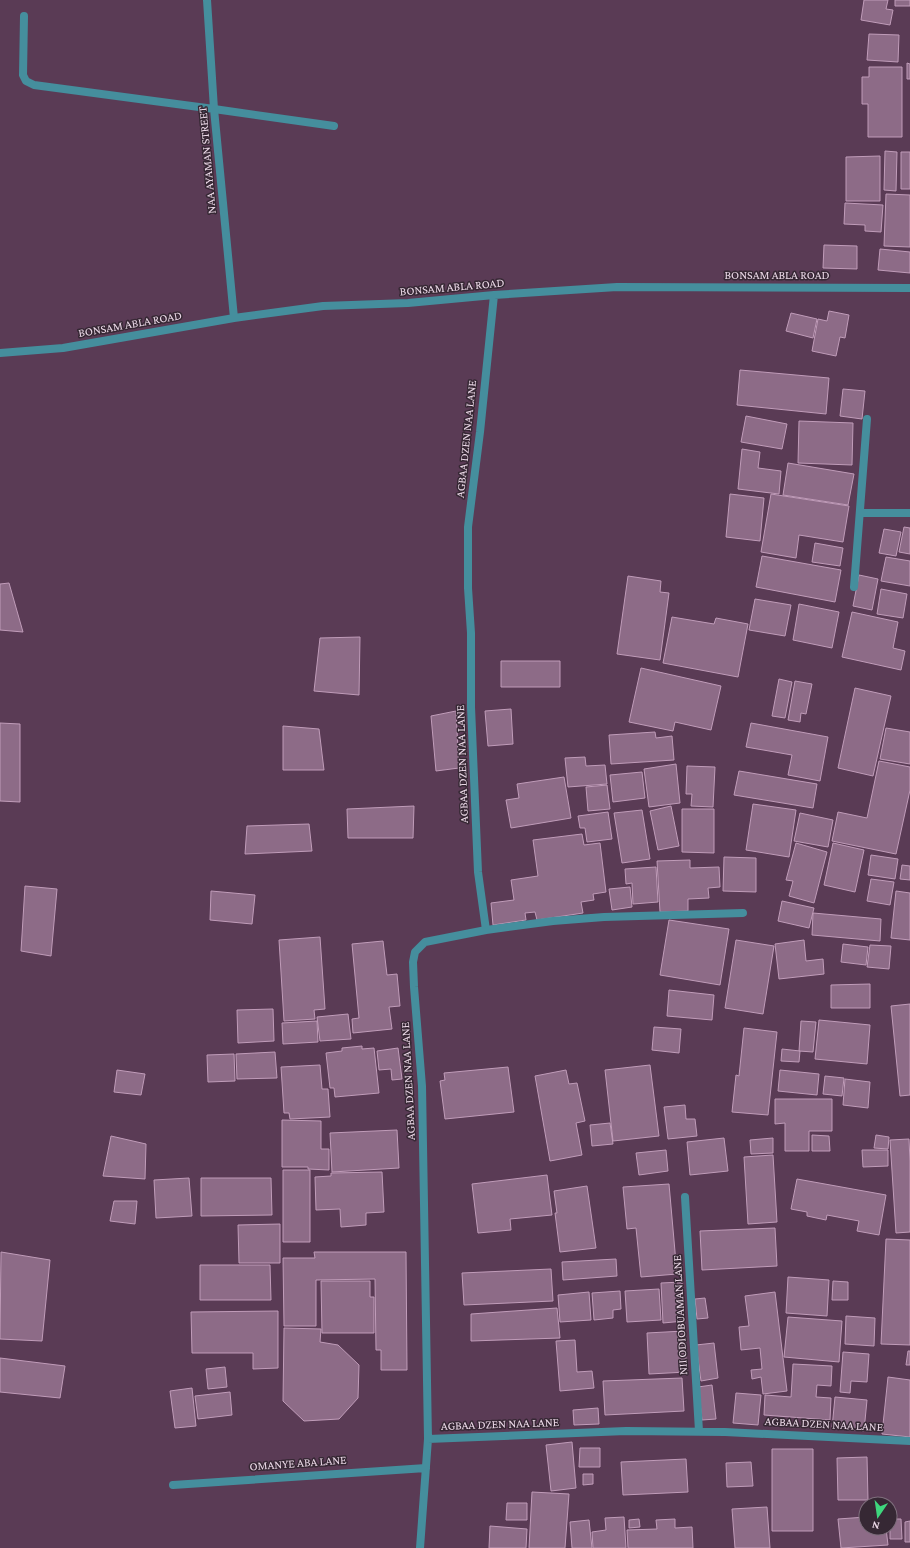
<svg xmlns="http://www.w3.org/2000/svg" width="910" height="1548" font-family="'Crimson Pro',serif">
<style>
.building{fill:#8d6b87;stroke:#c09cb9}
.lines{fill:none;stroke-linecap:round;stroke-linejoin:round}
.lane{stroke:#458e9d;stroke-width:8}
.street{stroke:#458e9d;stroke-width:8}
.labels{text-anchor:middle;stroke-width:3;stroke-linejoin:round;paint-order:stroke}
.street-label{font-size:12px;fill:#ebd8e7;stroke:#362834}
</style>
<rect width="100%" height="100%" fill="#5a3b55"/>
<!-- building -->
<path class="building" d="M864,0h24l-2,9 7,1 -3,15 -29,-5z
M895,0h15v6h-15z
M869,34l30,1 -1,27 -31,-2z
M907,63l3,1v15h-3z
M869,67h33v70h-34v-33h-6v-27h7z
M885,151l12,1 -1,39 -12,-1z
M901,152h9v37h-9z
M880,156v45h-34v-44z
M886,194l24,1v52l-26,-1z
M845,203l38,2 -2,27 -16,-1v-6l-21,-1z
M824,245l33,1v23l-34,-1z
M880,249l30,3v21l-32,-3z
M829,311l20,4 -4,23 -5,-1 -4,19 -24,-5 6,-32 9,2z
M791,313l26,6 -4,19 -27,-7z
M740,370l89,8 -3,36 -89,-9z
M843,389l22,2 -3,28 -22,-3z
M746,416l41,8 -5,25 -41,-7z
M799,421l54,2 -1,42 -54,-2z
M742,449l18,3 -2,16 23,3 -2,23 -41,-5z
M788,463l66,11 -6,31 -65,-10z
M730,494l34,4 -4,43 -34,-4z
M771,494l78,12 -6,36 -44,-7 -3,23 -35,-6z
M904,527l6,1v26l-11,-2z
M884,529l17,3 -5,24 -17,-3z
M815,543l28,5 -3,18 -28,-4z
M762,556l79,14 -6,32 -79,-15z
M886,557l24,4v25l-29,-5z
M859,575l19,4 -6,31 -19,-4z
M628,576l33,5 -1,11 9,1 -9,67 -43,-6z
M9,583l14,49 -23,-2v-46z
M881,589l26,5 -4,24 -26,-4z
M755,599l36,6 -6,31 -36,-6z
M799,604l40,8 -7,36 -39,-8z
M852,612l46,10 -5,26 12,3 -4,19 -59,-13z
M672,617l42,7 2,-6 32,6 -10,53 -75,-14z
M360,637l-1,58 -45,-4 6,-53z
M501,661h59v26h-59z
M641,668l80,18 -10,44 -36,-8 -2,9 -44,-9z
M779,679l13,3 -7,36 -13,-2z
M795,681l17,3 -6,30 -5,-1 -1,9 -12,-2z
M855,688l36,8 -18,80 -35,-8z
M511,709l2,35 -25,2 -3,-35z
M456,711l3,57 -23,3 -5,-55z
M0,723l20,1v78l-20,-1z
M751,723l77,14 -8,44 -32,-6 4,-20 -46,-8z
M283,726l36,3 5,41h-41z
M886,728l24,4v32l-30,-5z
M655,732l1,6 16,-2 2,24 -63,4 -2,-29z
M585,757l1,9 19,-1 2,19 -39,3 -3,-29z
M879,761l31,6v23l-14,64 -64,-13 6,-29 29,6z
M676,764l4,39 -31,4 -5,-38z
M687,766l28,1 -2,40 -22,-1 1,-12h-6z
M739,771l78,13 -4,24 -79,-13z
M642,772l3,26 -32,4 -3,-27z
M564,777l7,41 -60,10 -5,-28 13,-2 -2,-14z
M607,785l3,24 -22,2 -2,-24z
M753,804l43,6 -7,47 -43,-7z
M414,806l-1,32h-65l-1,-29z
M671,806l8,40 -21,4 -8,-39z
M682,809h32v44l-32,-1z
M642,810l8,49 -28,4 -8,-50z
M608,812l4,27 -25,3 -2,-14h-5l-2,-12z
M800,813l33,7 -5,27 -34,-6z
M309,824l3,27 -67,3 2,-28z
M582,834l2,11 16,-2 6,49 -13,2 1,6 -13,2 2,11 -46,7 -2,-8 -10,1 1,7 -33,5 -2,-22 23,-3 -3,-20 27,-4 -5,-36z
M796,843l31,9 -13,51 -25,-7 4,-15 -7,-1z
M833,843l31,7 -9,42 -31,-7z
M871,855l27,4 -3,20 -27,-4z
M724,857l32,1v34l-33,-1z
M690,860v8l29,-1 1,20 -12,1 1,10 -21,1v12l-28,1 -3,-51z
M902,865l8,1v14l-10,-1z
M656,867l2,35 -25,2 -1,-21 -6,1 -1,-15z
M871,879l23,3 -4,23 -23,-4z
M25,886l32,3 -6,67 -30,-5z
M630,887l2,20 -20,3 -3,-21z
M211,891l44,4 -3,29 -42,-4z
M896,891l14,2v47l-19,-2z
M782,901l32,7 -5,20 -31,-7z
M813,913l68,6 -1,22 -68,-6z
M669,920l60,9 -9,56 -60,-10z
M320,937l5,72 -11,1 1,9 -31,2 -5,-81z
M736,940l38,6 -11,68 -38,-6z
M804,940l2,21 17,-2 1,15 -45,5 -4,-35z
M383,941l4,34 10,-1 3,32 -11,1 3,22 -39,4 -1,-14 7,-1 -7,-74z
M843,944l25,3 -2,18 -25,-3z
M870,945l21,1 -2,23 -22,-2z
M870,984v24h-39v-23z
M669,990l45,5 -2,25 -45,-4z
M910,1004v91l-10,1 -9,-90z
M273,1009l1,32 -36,2 -1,-33z
M348,1014l3,25 -31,2 -3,-24z
M819,1020l51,5 -3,39 -52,-5z
M317,1021l1,21 -35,2 -1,-21z
M801,1021l15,1 -3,30 -14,-1z
M654,1027l27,2 -2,24 -27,-3z
M744,1028l33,4 -9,83 -36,-3 4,-37 3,1z
M362,1046v3l12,-1 5,45 -44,4 -1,-9h-4l-4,-35 16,-2v-3z
M398,1048l4,31 -10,1 -1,-11 -12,1 -2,-19z
M782,1049l18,2 -1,11 -18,-1z
M275,1052l2,26 -40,1 -1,-25z
M234,1054l1,27 -27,1 -1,-27z
M320,1065l2,24h6l2,28 -40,2 -1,-6h-5l-3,-46z
M650,1065l9,71 -46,5 -8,-71z
M508,1067l6,45 -69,7 -5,-38 5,-1 -1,-7z
M117,1070l28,4 -4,21 -27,-3z
M566,1070l3,14 8,-1 8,38 -9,2 6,32 -32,6 -15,-85z
M780,1070l39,4 -2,21 -39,-4z
M825,1076l19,2 -2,18 -19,-2z
M845,1079l25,3 -2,26 -25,-3z
M775,1099h57v32h-23v20h-24v-28l-10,1z
M685,1105l1,14h9l2,17 -29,3 -4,-32z
M282,1120l39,1v28h8v21l-21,-1v-2h-26z
M610,1123l3,21 -21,2 -2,-21z
M397,1130l2,38 -67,4 -2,-39z
M812,1135l17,1 1,15h-18z
M876,1135l13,2 -1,12 -14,-1z
M111,1136l35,8 -1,35 -42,-3z
M724,1138l4,33 -38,4 -3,-33z
M773,1138v15l-22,1 -1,-14z
M909,1139l1,23v70l-14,1 -6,-93z
M666,1150l2,21 -29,4 -3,-22z
M862,1150h26v16l-25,1z
M773,1155l4,67 -29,2 -4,-67z
M283,1170h27v72h-27z
M382,1172l2,40 -18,1v12l-25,2 -1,-18 -24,1 -1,-33 16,-1v-3z
M547,1175l5,40 -42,4 1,11 -33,3 -6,-49z
M189,1178l3,38 -36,2 -2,-38z
M201,1178h70l1,37 -71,1z
M797,1179l89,16 -7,40 -22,-4 2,-10 -32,-6 -1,5 -19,-4v-4l-16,-3z
M669,1184l8,90 -36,3 -5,-49 -9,1 -4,-42z
M587,1186l9,62 -36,4 -5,-39h2l-3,-22z
M114,1201h23l-2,23 -25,-3z
M280,1224v39h-41l-1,-38z
M775,1228l2,38 -75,4 -2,-39z
M886,1239l24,1v105l-29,-1z
M1,1252l49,8 -8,81 -42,-2z
M314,1252h92l1,118h-26v-20h-5l-1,-71 -59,1v46h-32l-1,-68h32z
M616,1259l1,17 -54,4 -1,-18z
M200,1265h70l1,35h-71z
M551,1269l2,32 -89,4 -2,-32z
M788,1277l41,3 -2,36 -41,-3z
M321,1281h49v16h4v36h-52z
M833,1281l15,1v18h-16z
M682,1282l2,39 -21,2 -2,-40z
M659,1289l2,31 -34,2 -2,-31z
M620,1291l1,18 -8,1v8l-19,2 -2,-27z
M589,1292l2,28 -31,2 -2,-27z
M775,1292l12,99 -24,3 -2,-17 -9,2 -1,-9 11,-1 -2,-21 -19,2 -2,-23 10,-1 -4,-30z
M705,1298l3,20 -11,1 -2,-20z
M557,1308l3,30 -89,3v-27z
M278,1311v57l-25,1v-16h-61l-1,-41z
M846,1316l29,2 -1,28 -29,-2z
M788,1317l54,4 -3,41 -55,-5z
M284,1328l37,1 -1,13 18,3 21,20 -1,33 -19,21 -35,2 -21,-20z
M684,1331l3,41 -38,2 -2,-41z
M575,1340l2,32 15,-1 2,17 -34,3 -4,-50z
M714,1343l4,35 -17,3 -5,-36z
M908,1351h2v14h-4z
M843,1352l26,2 -2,28 -16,-1 -1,12 -10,-1z
M0,1358l65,8 -5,32 -60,-6z
M793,1364l39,2 -1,20 -14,-1 -1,12 15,1 -1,22 -66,-5 1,-20 26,2z
M225,1367l2,20 -19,2 -2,-20z
M888,1377l22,3v57l-28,-3z
M682,1378l2,33 -79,4 -2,-34z
M712,1385l4,34 -14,1 -4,-33z
M192,1388l4,38 -21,2 -5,-37z
M230,1392l2,23 -34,4 -3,-23z
M736,1393l25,2 -3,30 -25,-2z
M835,1397l32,3 -3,31 -32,-3z
M598,1408l1,16 -25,1 -1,-15z
M572,1442l4,46 -25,3 -5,-46z
M580,1448h20v19h-21z
M772,1449h41v82h-41z
M867,1457l1,43h-30l-1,-42z
M686,1459l2,33 -65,3 -2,-33z
M751,1462l2,24 -26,1 -1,-24z
M583,1474h10v10l-10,1z
M532,1492l37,2 -4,54h-36z
M507,1503h20v17h-21z
M767,1507l3,41h-35l-3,-39z
M624,1517l2,31h-33l-1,-16 14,-2 -1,-12z
M866,1517v11h20l2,17 -47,3 -3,-29z
M639,1519l1,8 -11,1v-8z
M675,1519v9l17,-1 1,21h-65l-1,-18 30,-1 -1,-9z
M890,1519h11l1,20h-12z
M589,1520l3,28h-20l-2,-26z
M910,1521v21h-5v-20z
M490,1526l37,3 -1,19h-37z"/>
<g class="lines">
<!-- lane -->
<path class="lane" d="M214,109l120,17
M860,513h50
M854,587l13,-168"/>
<!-- street -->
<path class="street" d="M207,0l7,109 20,209
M24,16l-1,59 3,6 8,4 180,24
M0,353l63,-5 171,-30 89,-12 85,-3 86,-8 123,-8 293,1
M486,930l-8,-58 -7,-165v-74l-3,-45v-61l12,-95 14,-137
M685,1197l14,234
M428,1439l198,-8 99,1 185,9
M173,1485l253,-17
M420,1548l8,-109 -6,-353 -8,-99 -1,-25 2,-10 10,-10 61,-12 67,-9 51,-4 139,-4"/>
</g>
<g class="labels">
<!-- street labels -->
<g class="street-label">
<text transform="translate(207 160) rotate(-95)" y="4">NAA AYAMAN STREET</text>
<text x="777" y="279">BONSAM ABLA ROAD</text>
<text transform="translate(452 287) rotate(-5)" y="4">BONSAM ABLA ROAD</text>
<text transform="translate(130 324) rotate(-10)" y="4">BONSAM ABLA ROAD</text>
<text transform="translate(466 439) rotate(-84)" y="4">AGBAA DZEN NAA LANE</text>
<text transform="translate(462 764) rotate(-92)" y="4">AGBAA DZEN NAA LANE</text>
<text transform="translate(408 1081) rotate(-93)" y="4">AGBAA DZEN NAA LANE</text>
<text transform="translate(680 1315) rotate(-93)" y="4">NII ODIOBUAMAN LANE</text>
<text transform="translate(500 1424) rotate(-2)" y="4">AGBAA DZEN NAA LANE</text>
<text transform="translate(824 1424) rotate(3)" y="4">AGBAA DZEN NAA LANE</text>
<text transform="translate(298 1463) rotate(-4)" y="4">OMANYE ABA LANE</text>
</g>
</g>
<!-- north arrow -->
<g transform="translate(878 1516) rotate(193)"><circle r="19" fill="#362834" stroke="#7e6e7c"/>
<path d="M0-3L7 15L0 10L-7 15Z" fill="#3ed77d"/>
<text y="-6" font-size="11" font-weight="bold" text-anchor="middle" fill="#ebd8e7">N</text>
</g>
</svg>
